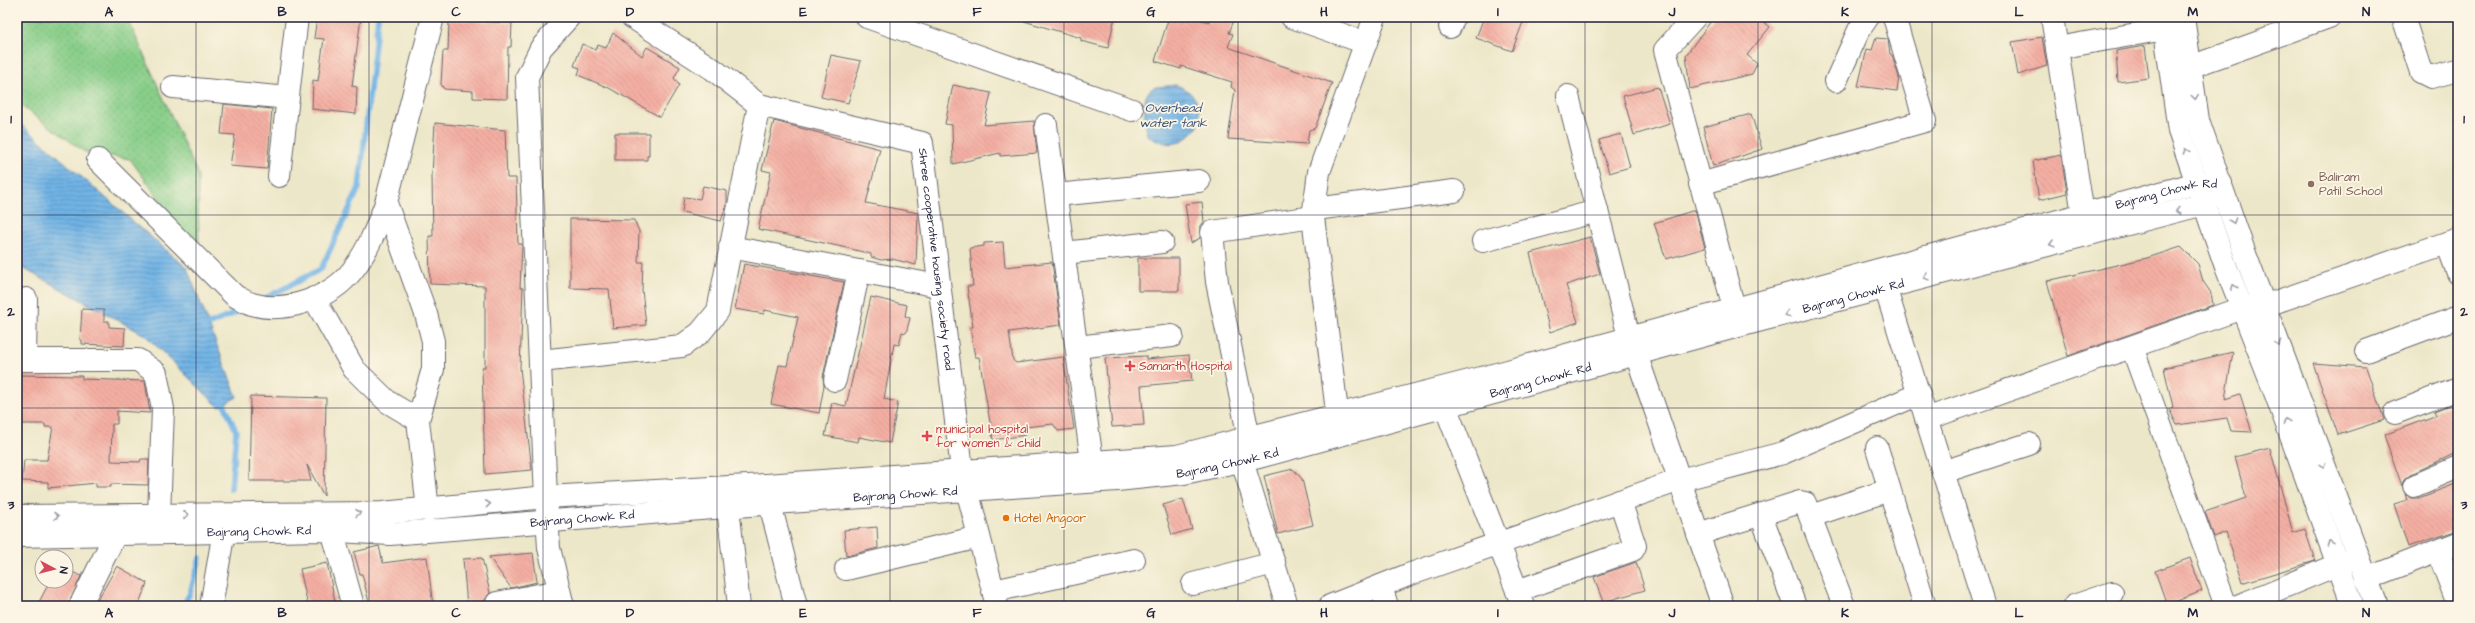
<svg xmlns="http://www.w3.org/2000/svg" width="2475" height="623" font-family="'Architects Daughter',sans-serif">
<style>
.grass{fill:url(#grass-dots);stroke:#557862}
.water{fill:url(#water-rules);stroke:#4a6b90}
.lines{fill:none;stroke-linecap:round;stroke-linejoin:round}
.stream{stroke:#71b4e6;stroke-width:5.5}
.building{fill:url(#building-back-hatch)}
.minor-casing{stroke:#69676d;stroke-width:24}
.minor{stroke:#fff;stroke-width:22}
.oneway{stroke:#9c9ca7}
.grid{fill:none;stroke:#22223b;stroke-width:1;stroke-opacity:0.55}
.education-dot{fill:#8d6e63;stroke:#fcf5e5;stroke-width:1.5}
.health-dot{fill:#e0444e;stroke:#fcf5e5;stroke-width:1.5}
.food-dot{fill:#e8710a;stroke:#fcf5e5;stroke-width:1.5}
.labels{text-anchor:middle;stroke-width:3.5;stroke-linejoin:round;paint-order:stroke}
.education-label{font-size:12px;fill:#785e54;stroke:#fcf5e5;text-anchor:start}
.street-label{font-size:12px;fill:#22223b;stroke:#fcf5e5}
.health-label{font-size:12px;fill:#be3a42;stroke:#fcf5e5;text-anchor:start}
.food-label{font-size:12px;fill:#c56008;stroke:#fcf5e5;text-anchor:start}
.water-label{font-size:13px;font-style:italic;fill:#3e5577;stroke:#fcf5e5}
.neatline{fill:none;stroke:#22223b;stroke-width:1.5}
.grid-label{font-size:13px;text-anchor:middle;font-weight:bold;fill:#22223b}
</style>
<defs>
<pattern id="grass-dots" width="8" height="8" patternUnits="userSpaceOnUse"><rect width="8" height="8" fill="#88ce89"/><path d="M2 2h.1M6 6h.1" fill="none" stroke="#75b177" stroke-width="1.8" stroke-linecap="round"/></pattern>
<pattern id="water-rules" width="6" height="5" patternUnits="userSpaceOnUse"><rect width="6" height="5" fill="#71b4e6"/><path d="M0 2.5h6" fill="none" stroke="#5c92bc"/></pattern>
<pattern id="building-back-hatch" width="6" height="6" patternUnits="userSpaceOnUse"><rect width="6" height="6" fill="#f4afa3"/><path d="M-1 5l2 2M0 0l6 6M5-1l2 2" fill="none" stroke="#d1968d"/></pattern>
</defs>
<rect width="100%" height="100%" fill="#fcf5e5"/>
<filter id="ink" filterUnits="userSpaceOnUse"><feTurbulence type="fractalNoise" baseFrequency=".025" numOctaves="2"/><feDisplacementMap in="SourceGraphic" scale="8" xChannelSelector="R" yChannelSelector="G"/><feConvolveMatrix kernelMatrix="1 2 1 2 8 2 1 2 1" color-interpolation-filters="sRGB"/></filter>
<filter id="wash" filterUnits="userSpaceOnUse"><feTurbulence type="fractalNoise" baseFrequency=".012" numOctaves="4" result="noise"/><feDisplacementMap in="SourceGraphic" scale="16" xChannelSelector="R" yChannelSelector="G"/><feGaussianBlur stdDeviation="0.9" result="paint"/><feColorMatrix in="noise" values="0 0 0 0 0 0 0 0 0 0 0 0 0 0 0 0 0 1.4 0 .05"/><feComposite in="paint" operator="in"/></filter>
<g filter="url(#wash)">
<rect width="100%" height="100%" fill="#ede7c9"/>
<!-- grass -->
<path class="grass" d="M17,17h110l71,158 1,79 -69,-95 -45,-7 -68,-49z"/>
<!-- water -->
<path class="water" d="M1176,85c21,8 26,21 22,42 -20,20 -26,21 -51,8 -1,-12 -9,-45 10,-48 6,-1 13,-1 19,-2z
M17,121l170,147 50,129 -18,10 -74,-72 -128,-70z"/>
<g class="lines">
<!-- stream -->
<path class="stream" d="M264,299l57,-30 38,-81 19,-171
M203,327l44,-19
M222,399l14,32 -5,58
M183,606l7,-13 10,-35"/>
</g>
<g id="blocks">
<!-- building -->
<path class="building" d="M317,17h44l-9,69 5,1 -1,27 -44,-5 1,-29 5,1 6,-42 -10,-1z
M1025,17h90l-7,31 -27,-7v-3l-57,-17z
M1169,17h23l17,5 1,-5h14l10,3 -5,13 4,1 -5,13 104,36 -17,45 -6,2 -2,14 -79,-5 7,-49 -4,-3 1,-5 -51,-16v3l-26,-8z
M1484,17h41l-13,34 -36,-13z
M1714,17h44l12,10 -23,28 10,9 -5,10 -62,15 -4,-34z
M449,20l63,3 -1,24h-3l-1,52 -34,-1v-7l-29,-2 -3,-5 2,-33h5z
M613,33l29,23 5,-9 33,20 -6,11 5,7 -19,32 -51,-29 -31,-13 2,-7 -6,-2 8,-22 14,6 2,-5 8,3z
M2042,37l5,29 -29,9 -6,-33z
M1876,38l12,1 2,15 2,1 7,22 -2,14 -39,-5 9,-37 5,1z
M2145,46l4,32 -31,4 -2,-31z
M831,55l30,6 -13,42 -27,-6z
M953,85l38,8 -7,32 50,-4 3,32 -37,3v-3l-47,11 -1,-39 -7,-1z
M1658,87l12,37 -36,11 -11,-39z
M224,104l48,5 -5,60 -37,-3 5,-31 -14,-1z
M1751,114l11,35 -49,17 -10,-39z
M774,121l106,28 -14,54 52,10 -2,52 -24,-6 -11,1 -10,-3v-3l-24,-6 -89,-19 13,-57 -9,-2z
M435,123l70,7 2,48h9l2,66h4l-2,44h3l-3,80 12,102 -47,4 -3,-107h3v-81l-55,-2 -1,-48h4l-1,-61z
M615,133h34v23h-2v4h-32z
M1621,134l9,33 -21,6 -10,-33z
M2061,155l6,38 -28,7 -6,-39z
M703,186l24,5v13l-6,17 -39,-9 2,-15 16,2z
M1202,202l2,20 -4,5v11l-9,5 -6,-39z
M1695,210l10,38 -39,11 -12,-36z
M570,219l64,1 5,11 -1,31h5l-1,28 4,35 -33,3 -4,-39 -39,-1z
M1590,237l10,37 -34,11 12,37 -28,10 -20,-79z
M1003,242l2,25 47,-5 9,63 -52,7 4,28 3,3 47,-6 11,72 -16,2 -5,-7 -28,3 1,8 -33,5 -14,-83h-4l-5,-30h3l-6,-41h6l-3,-38 14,-2v-3z
M2181,247l17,17 5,17 8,12 2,12 -145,51 -21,-75 100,-23z
M1138,258h41v33h-41z
M744,264l100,18 -21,95 1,9 -5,27 -48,-9 8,-39 8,1 11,-49 -33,-7 -1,4 -29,-5z
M871,297l36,8 -2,11 5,2 -4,15 -4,-1 -3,13 -5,-1 -10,55 14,3 -8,41 -31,-6 -1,5 -33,-6 7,-33 14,3z
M82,309l22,1v11h5v6l16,1 -1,18 -42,-2v-4h-2z
M2233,352l-8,47 15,-5 12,38 -21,-1 -4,-13 -50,7 -8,-16 4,-2 -9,-39z
M1189,355l3,26 -51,5 3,39 -32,2 -7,-69 41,-2v3z
M2313,363l53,4 18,53 -46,15z
M17,375l65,1v3l63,2 5,32 -33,-2v13h-5l-1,37 29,1 1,-3h8l-1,26 -37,-1v3h-15v-4l-48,5v-6l-26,-1 2,-21h23l6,-33h-8v-3h-28z
M251,396l75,2 -2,98 -17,-31 4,16h-62z
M2458,402v50l-49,23 -5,4 -2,7 -18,-51 53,-20 -2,-4z
M2270,448l23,85 12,-4 10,32 -73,22 -16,-51 -12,5 -9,-25 41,-14 -11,-41z
M1293,469l9,10 11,46 -35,9 -14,-58z
M2458,483v47l-50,17 -14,-43 13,-4 -2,-6 7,4h7z
M1183,499l9,30 -20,6 -9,-30z
M877,527l1,21 -32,8 -2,-26z
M379,546l4,17 44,-6 6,49h-63l-8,-32h-2l-6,-22z
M533,553l4,29 -26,6 -22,-31z
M482,558l8,35 -5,7v6h-18l-4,-47z
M2190,558l12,33 -35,14 -12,-34z
M1636,562l9,28 -42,12 -9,-25z
M327,563l9,43h-28l-8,-37z
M117,566l30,17 -9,23h-44z
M66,569l15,7 -13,30h-31l13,-25h16z"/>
</g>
</g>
<g filter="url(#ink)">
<use href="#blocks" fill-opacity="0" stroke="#69676d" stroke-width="1"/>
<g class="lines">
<!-- minor casing -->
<g class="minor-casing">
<g id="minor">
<path id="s1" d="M632,17l82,53 45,35 163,38 40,327 35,136"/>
<path d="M867,17l265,93"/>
<path d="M1292,17l74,26"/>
<path d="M1695,17l-30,33 73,273"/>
<path d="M2052,17l31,197"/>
<path d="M2163,17l16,114 47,136 50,128 77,211"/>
<path d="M2183,17l15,103 47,134 132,352"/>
<path d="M2403,17l18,55 10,5 27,-7"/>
<path d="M1450,27l4,-10"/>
<path d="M2057,48l108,-19"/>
<path d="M2190,67l139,-50"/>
<path d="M1836,81l23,-51 9,-13"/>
<path d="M173,87l115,11"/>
<path d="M1568,96l61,241 7,17 87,252"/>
<path d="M1046,125l48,351"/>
<path d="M98,160l137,136c6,3 11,6 17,8 33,10 79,-6 100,-33 16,-20 25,-44 34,-68"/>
<path d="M279,176l18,-159"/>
<path d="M1700,184l225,-63 -31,-104"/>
<path d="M1056,195l143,-14"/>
<path d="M1315,209l139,-18"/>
<path d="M1483,241l114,-30"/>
<path d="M2447,243l11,30"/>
<path d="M730,247l209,39"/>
<path d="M1064,253l98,-11"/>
<path d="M1881,274l104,332"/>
<path d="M314,298l40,71 34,33 30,18"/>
<path d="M1077,347l95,-11"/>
<path d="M2132,347l94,259"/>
<path d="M2366,351l92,-34"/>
<path d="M17,360h121l18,13 7,36 -4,106"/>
<path d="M25,360l1,-61"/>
<path d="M540,361l142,-15 18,-13 18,-22 41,-206"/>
<path d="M835,380l24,-109"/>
<path d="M1445,406l78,200"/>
<path d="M2395,413l63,-24"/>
<path d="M1926,419l316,-111 22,-2 194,-67"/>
<path d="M1339,428l-26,-211 6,-45 56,-155"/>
<path d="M1249,438l-32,-156 -5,-50 101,-15"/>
<path d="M1238,448l49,158"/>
<path d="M1877,448l48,158"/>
<path d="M1943,472l86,-28"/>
<path d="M2414,486l44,-19"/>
<path d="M766,488l30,118"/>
<path d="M728,507l11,99"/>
<path d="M428,510l-10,-90 15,-51v-28l-7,-27 -40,-111 47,-186"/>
<path d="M1761,515l34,91"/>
<path id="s2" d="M17,516l365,-3 164,-16 220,-12 411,-29 316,-81 704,-192 24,1"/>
<path d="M1811,516l78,-26"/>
<path d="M329,519l24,87"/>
<path d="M1698,534l102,-32 5,1 39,103"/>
<path id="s3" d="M17,536l304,-6 69,4 398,-32 329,-22 67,-7 75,-16 480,-131 465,-122 17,-20"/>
<path d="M2438,551l20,53"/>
<path d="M846,569l133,-32"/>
<path d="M2366,579l92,-36"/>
<path d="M1193,584l81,-21"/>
<path d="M1381,586l6,20"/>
<path d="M994,591l140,-31"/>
<path d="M1517,591l116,-41 2,-4 -15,-45"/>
<path d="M80,606l35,-71"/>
<path d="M211,606l15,-87"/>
<path d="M498,606l-1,-3 62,-12"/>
<path d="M563,606l-14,-58 -3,-51 -19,-420 14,-29 28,-31"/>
<path d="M1330,606l78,-31 272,-95 103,-27 136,-59"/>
<path d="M2074,606l38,-13"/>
<path d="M2238,606l113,-47"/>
</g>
</g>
<!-- minor -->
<use href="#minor" class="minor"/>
</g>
<!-- one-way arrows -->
<defs><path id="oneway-chevron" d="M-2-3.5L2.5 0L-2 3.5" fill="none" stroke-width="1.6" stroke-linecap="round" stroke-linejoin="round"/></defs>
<g class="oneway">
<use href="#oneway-chevron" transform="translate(2195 97) rotate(82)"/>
<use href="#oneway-chevron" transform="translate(2186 151) rotate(-109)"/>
<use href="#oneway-chevron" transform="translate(2178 211) rotate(166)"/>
<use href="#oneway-chevron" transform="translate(2233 221) rotate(71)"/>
<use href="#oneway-chevron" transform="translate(2052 244) rotate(165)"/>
<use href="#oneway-chevron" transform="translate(1926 277) rotate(165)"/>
<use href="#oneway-chevron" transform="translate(2234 287) rotate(-111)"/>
<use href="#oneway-chevron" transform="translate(1787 314) rotate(165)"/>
<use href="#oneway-chevron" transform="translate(2278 343) rotate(70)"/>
<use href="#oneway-chevron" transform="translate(2286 421) rotate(-110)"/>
<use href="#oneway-chevron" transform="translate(2323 465) rotate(70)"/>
<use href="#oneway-chevron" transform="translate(488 504) rotate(-6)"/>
<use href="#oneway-chevron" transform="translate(358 513) rotate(-1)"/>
<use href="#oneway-chevron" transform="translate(186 515)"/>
<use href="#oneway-chevron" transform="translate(56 516)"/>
<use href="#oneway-chevron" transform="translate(2330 543) rotate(-110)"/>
</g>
</g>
<!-- grid -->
<path class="grid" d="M196,17v589M369,17v589M543,17v589M717,17v589M890,17v589M1064,17v589M1238,17v589M1411,17v589M1585,17v589M1758,17v589M1932,17v589M2106,17v589M2279,17v589M17,215h2441M17,408h2441"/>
<!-- markers -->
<circle class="education-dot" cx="2311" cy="184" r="4"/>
<g class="health-dot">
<path d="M1128 360h4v4h4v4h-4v4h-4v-4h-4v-4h4z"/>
<path d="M925 430h4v4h4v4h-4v4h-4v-4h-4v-4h4z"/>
</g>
<circle class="food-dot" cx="1006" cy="518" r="4"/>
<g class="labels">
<!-- education labels -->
<g class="education-label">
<text x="2319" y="181">Baliram<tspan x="2319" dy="14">Patil School</tspan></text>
</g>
<!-- street labels -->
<g class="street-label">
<text dy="4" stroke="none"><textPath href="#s2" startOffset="2186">Bajrang Chowk Rd</textPath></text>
<text dy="4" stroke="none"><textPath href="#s1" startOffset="439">Shree cooperative housing society road</textPath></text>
<text dy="4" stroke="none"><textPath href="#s3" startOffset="1862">Bajrang Chowk Rd</textPath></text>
<text dy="4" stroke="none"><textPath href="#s3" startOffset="1538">Bajrang Chowk Rd</textPath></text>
<text dy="4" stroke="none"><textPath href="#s3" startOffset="1214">Bajrang Chowk Rd</textPath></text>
<text dy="4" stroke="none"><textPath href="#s3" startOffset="890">Bajrang Chowk Rd</textPath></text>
<text dy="4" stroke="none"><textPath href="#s3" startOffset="566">Bajrang Chowk Rd</textPath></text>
<text dy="4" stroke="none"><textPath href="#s3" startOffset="242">Bajrang Chowk Rd</textPath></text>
</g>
<!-- health labels -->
<g class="health-label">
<text x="1139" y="370">Samarth Hospital</text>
<text x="936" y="433">municipal hospital<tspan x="936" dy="14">for women &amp; child</tspan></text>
</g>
<!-- food labels -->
<g class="food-label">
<text x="1014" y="522">Hotel Angoor</text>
</g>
<!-- water labels -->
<g class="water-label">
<text x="1173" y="112">Overhead<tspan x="1173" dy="15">water tank</tspan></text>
</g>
</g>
<!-- margin -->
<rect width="2475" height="623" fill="none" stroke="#fcf5e5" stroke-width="44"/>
<!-- north arrow -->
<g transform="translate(54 569) rotate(97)"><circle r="19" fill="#fcf5e5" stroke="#a5a1a1"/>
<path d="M0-3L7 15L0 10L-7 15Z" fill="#d1495b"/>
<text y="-6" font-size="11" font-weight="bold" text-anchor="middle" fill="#22223b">N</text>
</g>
<rect x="22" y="22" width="2431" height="579" class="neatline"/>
<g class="grid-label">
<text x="109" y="16">A</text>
<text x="282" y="16">B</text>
<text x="456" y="16">C</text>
<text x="630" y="16">D</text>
<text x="803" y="16">E</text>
<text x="977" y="16">F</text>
<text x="1151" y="16">G</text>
<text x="1324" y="16">H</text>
<text x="1498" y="16">I</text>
<text x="1672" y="16">J</text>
<text x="1845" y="16">K</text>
<text x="2019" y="16">L</text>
<text x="2193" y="16">M</text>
<text x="2366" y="16">N</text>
<text x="11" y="123">1</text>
<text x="2464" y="123">1</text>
<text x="11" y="316">2</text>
<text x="2464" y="316">2</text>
<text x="11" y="509">3</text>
<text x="2464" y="509">3</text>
<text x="109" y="617">A</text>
<text x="282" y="617">B</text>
<text x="456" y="617">C</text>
<text x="630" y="617">D</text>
<text x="803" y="617">E</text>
<text x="977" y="617">F</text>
<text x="1151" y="617">G</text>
<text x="1324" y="617">H</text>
<text x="1498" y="617">I</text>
<text x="1672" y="617">J</text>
<text x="1845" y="617">K</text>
<text x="2019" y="617">L</text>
<text x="2193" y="617">M</text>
<text x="2366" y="617">N</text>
</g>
</svg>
